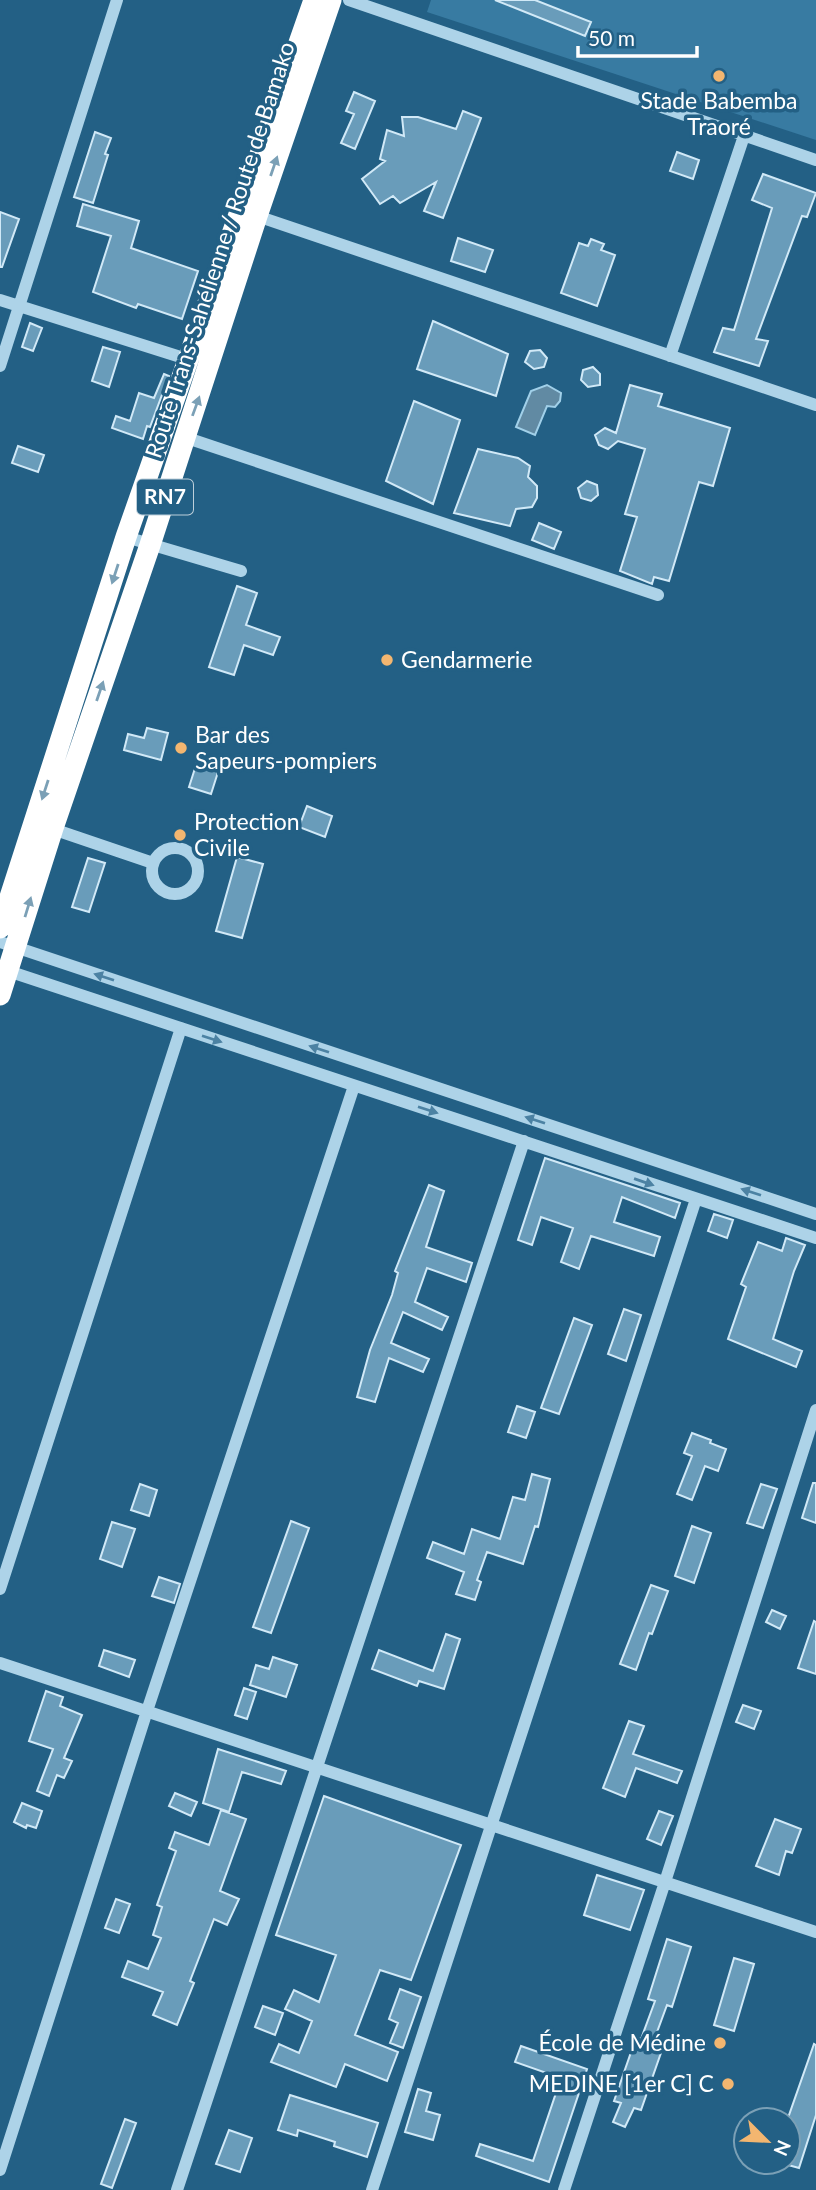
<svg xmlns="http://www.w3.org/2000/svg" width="816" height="2190" font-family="Lato,sans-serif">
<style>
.green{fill:#387ba2}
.water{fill:#618aa3;stroke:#a1d0e9;stroke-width:2}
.building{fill:#699cba;stroke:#d1e9f7;stroke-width:2}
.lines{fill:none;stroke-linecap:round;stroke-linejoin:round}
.minor{stroke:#add3e8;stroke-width:12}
.highway{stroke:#fff;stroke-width:21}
.oneway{fill:#7ba0b6}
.oneway2{fill:#4c82a3}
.poi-dot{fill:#f3b670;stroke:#236085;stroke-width:2.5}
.labels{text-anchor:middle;stroke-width:7;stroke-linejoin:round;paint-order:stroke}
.shield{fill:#236085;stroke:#bdcfda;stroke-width:2}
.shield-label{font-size:21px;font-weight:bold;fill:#fff}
.poi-label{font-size:23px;fill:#fff;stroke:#236085;text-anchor:start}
.street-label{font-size:23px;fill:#fff;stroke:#236085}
</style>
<rect width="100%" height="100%" fill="#236085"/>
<!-- green -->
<path class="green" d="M431,0h385v140l-389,-128z"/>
<!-- water -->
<path class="water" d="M547,385l14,8 -1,8 -5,6 -8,-1 -12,29 -19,-8 15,-36z"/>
<!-- building -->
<path class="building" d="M495,0h40l56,22 -6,14z
M354,92l21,9 -20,48 -14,-6 13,-29 -8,-3z
M463,111l18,7 -38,100 -19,-7 12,-29 -36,21 -7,-7 -13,8 -18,-25 23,-18 -5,-2 7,-29 17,6 -2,-19h16l38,12z
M95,132l16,6 -6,16 3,1 -15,48 -19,-6z
M677,152l22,8 -6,19 -23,-8z
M763,174l53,19 -9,24 -5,-1 -46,123 12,2 -9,25 -45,-14 9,-24 11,2 38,-122 -20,-8z
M83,204l56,17 -8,27 67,23 -16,48 -44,-15 -2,4 -43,-16 18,-56 -34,-10z
M0,212l19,7 -17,48h-2z
M458,238l35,12 -8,22 -34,-11z
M591,239l13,5 -3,6 14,5 -18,51 -36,-13 18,-50 9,3z
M433,321l75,33 -12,42 -79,-27z
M30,323l12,5 -9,23 -11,-4z
M103,347l17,5 -11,35 -17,-6z
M540,350l7,8 -3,9 -10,2 -9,-7 5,-11z
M593,367l7,7v11l-12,2 -7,-7 2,-10z
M164,374l5,2 -19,51 -3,-1 -4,13 -31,-11 4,-12 14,5 9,-28 15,5z
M630,385l32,9 -4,12 72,22 -17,58 -14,-4 -30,99 -15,-4 -2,7 -32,-13 17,-54 -12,-3 20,-65 -27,-8 -10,8 -9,-4 -4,-10 10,-7 11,5z
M414,401l46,19 -27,84 -47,-23z
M18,446l26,9 -6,17 -26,-9z
M478,449l40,9 12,8 -2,11 9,9v12l-5,9 -16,2 -6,17 -56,-13z
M587,481l10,4 1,10 -7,6 -10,-3 -3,-10z
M539,523l22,9 -7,17 -22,-9z
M237,586l20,7 -11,32 34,12 -7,18 -29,-10 -10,30 -25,-8z
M147,728l21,5 -7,27 -37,-10 4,-16 16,4z
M197,762l22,7 -8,25 -22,-7z
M307,806l25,10 -7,21 -26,-10z
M237,857l26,7 -21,74 -26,-7z
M88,858l17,5 -16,49 -17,-5z
M545,1158l135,45 -5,15 -53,-21 -8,25 46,15 -6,19 -63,-20 -12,33 -18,-7 12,-34 -32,-11 -9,28 -14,-5z
M429,1185l15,6 -18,56 46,16 -6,19 -39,-14 -12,34 33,15 -6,13 -39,-18 -12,31 38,16 -6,13 -34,-14 -14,44 -18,-5 13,-47 22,-55 6,-22 -3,-2z
M714,1214l19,6 -6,18 -19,-7z
M786,1238l19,7 -11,26 -21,68 29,12 -6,16 -68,-28 18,-52 -5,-3 17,-42 24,9z
M624,1309l17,6 -15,46 -18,-7z
M574,1318l18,7 -33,89 -18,-6z
M517,1406l18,6 -9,26 -18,-6z
M692,1433l19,7 -1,3 16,6 -8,22 -13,-5 -13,34 -15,-6 15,-38 -8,-3z
M532,1474l18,5 -12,48 -3,-1 -12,38 -36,-12 -10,28 4,2 -6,18 -19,-6 8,-22 -37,-14 6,-16 31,12 8,-25 28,10 13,-42 12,3z
M813,1483h3v40l-14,-5z
M140,1484l17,6 -8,26 -18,-6z
M761,1484l16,5 -14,39 -16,-5z
M291,1521l18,7 -38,105 -18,-6z
M112,1522l23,7 -13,38 -22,-8z
M692,1526l19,7 -17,50 -19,-7z
M159,1577l21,7 -6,19 -22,-7z
M651,1585l17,6 -16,43 -3,-1 -13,37 -16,-6z
M772,1610l14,6 -6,13 -14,-7z
M814,1621l2,1v52l-18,-6z
M446,1634l14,5 -16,50 -25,-8 -2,5 -45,-17 7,-19 54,21z
M104,1650l31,10 -6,17 -30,-11z
M273,1657l24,8 -11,32 -36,-12 6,-20 13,4z
M244,1688l12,4 -9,27 -12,-4z
M46,1691l17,6 -3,9 22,9 -18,43 8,3 -8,17 -7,-3 -8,21 -12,-5 16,-42 -24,-8z
M743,1705l18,6 -7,18 -18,-7z
M629,1721l15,5 -11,28 49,17 -5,12 -41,-15 -11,29 -22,-9z
M218,1749l68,22 -5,13 -39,-12 -13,40 -26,-9z
M175,1793l22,9 -6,14 -22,-10z
M324,1796l137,49 -50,135 -31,-10 -25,65 43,17 -11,29 -42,-17 -9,23 -65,-25 8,-18 20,9 13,-32 -27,-12 9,-19 25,12 17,-47 -60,-20z
M22,1803l20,8 -6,17 -9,-3 -1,3 -12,-6z
M221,1810l25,9 -26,72 19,8 -12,26 -13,-6 -24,62 4,2 -17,42 -24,-10 10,-23 -41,-15 6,-16 20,8 13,-31 -8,-3 9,-28 -5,-2 19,-54 -7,-3 6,-16 34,13z
M659,1811l14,5 -12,29 -14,-6z
M775,1819l26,10 -9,24 -6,-2 -7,24 -23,-9z
M597,1875l47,15 -14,40 -46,-15z
M116,1899l14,5 -11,29 -14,-5z
M667,1939l24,8 -19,60 -5,-2 -14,38 10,4 -22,63 -7,-2 -9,19 -12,-5 8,-19 -7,-2 22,-63 5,1 14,-38 -7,-2z
M734,1958l20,6 -20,67 -20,-6z
M400,1989l21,8 -18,51 -13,-5 8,-20 -9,-4z
M263,2006l20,7 -8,22 -20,-8z
M814,2044l2,1v70l-17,53 -11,-3v-47z
M521,2046l66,23 -38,113 -73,-26 4,-12 53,17 28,-83 -46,-16z
M418,2089l13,4 -5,18 14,4 -7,25 -28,-8z
M290,2095l88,28 -11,34 -33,-11 1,-4 -37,-12 -1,6 -19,-6z
M125,2119l11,4 -24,65 -11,-4z
M229,2130l23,8 -12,34 -24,-8z"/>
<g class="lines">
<!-- minor -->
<path class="minor" d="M349,0l467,160
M251,214l565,191
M0,300l190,60
M670,356l74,-220
M0,366l117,-366
M184,437l474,158
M126,537l115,34
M47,827l106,36
M152 871a23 23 0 1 1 46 0a23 23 0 1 1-46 0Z
M0,942l816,272
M2,969l814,269
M0,1589l181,-561
M0,1663l816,269
M0,2170l147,-459 207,-625
M177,2190l347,-1049
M372,2190l324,-991
M564,2190l101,-308 151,-472"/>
<!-- highway -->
<path class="highway" d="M0,928l126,-391 188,-537
M0,995l53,-167 97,-283 107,-329 74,-216"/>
</g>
<!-- one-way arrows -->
<defs><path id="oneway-solid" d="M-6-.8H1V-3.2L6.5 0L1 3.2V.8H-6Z" transform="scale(1.75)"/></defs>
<g class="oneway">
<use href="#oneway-solid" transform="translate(274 166) rotate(-71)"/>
<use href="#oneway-solid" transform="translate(196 406) rotate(-70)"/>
<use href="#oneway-solid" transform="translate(115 574) rotate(108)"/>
<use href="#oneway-solid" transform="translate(100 691) rotate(-71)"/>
<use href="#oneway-solid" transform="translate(45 790) rotate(108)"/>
<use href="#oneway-solid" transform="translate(28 907) rotate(-73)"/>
</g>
<g class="oneway2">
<use href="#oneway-solid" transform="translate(104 977) rotate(-162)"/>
<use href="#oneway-solid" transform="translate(212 1039) rotate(18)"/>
<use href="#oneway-solid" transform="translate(319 1049) rotate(-162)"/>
<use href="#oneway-solid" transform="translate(428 1110) rotate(18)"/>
<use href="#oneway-solid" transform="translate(535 1120) rotate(-162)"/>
<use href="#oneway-solid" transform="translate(644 1182) rotate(19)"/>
<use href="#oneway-solid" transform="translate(751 1192) rotate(-162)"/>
</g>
<!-- markers -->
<g class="poi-dot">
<circle cx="719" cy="76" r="7"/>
<circle cx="387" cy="660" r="7"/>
<circle cx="181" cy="748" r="7"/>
<circle cx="180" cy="835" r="7"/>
<circle cx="720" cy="2043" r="7"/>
<circle cx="728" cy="2084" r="7"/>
</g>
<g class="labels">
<!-- shield labels -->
<rect class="shield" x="137" y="479.5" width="56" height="35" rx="5"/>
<g class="shield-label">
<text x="165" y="504">RN7</text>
</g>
<!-- poi labels -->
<g class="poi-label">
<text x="719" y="109" text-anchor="middle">Stade Babemba<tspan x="719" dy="26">Traoré</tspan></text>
<text x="401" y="668">Gendarmerie</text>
<text x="195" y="743">Bar des<tspan x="195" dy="26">Sapeurs-pompiers</tspan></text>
<text x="194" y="830">Protection<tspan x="194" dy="26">Civile</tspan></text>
<text x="706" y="2051" text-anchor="end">École de Médine</text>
<text x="714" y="2092" text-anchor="end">MEDINE [1er C] C</text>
</g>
<!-- street labels -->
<g class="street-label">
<text transform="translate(220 250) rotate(-72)" y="8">Route Trans-Sahélienne / Route de Bamako</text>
</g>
</g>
<!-- north arrow -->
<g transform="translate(767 2141) rotate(114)"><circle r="33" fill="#236085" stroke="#7ba0b6" stroke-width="2"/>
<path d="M0-5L12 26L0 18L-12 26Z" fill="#f3b670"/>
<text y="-10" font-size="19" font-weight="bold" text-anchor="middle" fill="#ffffff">N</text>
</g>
<!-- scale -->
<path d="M578 46v10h119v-10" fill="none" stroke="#ffffff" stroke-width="3.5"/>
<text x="588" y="46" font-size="21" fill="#ffffff" stroke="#236085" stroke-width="5" paint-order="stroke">50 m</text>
</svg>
